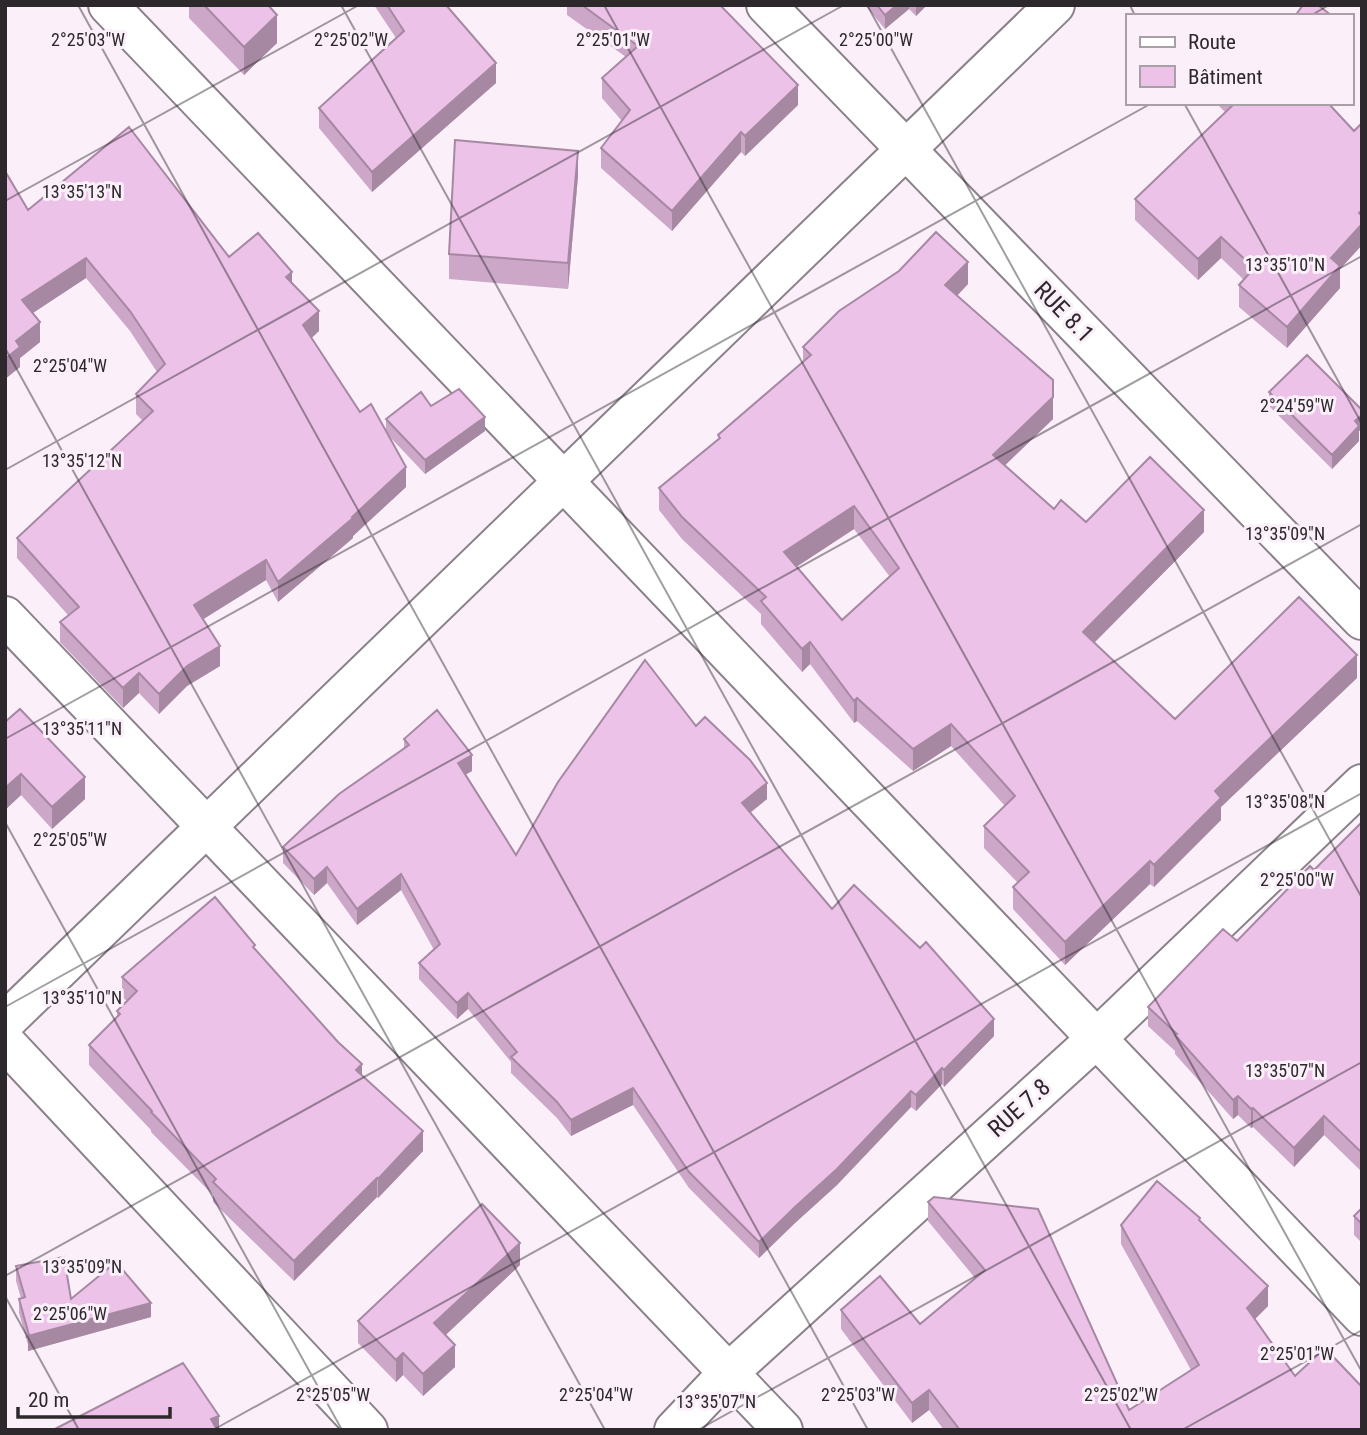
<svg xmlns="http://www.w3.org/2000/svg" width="1367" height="1435" font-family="'Roboto Condensed',sans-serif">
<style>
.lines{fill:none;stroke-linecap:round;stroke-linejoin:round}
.minor-casing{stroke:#8b818a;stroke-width:42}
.minor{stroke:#fff;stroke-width:38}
.wall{fill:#cca7c8;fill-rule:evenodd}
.shaded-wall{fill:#a688a2}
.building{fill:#edc2e8;stroke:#a688a2;stroke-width:2;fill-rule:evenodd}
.ticks{fill:none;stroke:#2c282c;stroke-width:2;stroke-opacity:0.45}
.labels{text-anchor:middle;stroke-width:6;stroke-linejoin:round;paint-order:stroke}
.street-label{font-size:24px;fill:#2c282c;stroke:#fbeff9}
.ticks-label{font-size:18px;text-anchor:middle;fill:#2c282c;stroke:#fbeff9;stroke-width:6;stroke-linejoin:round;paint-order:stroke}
</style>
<rect width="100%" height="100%" fill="#fbeff9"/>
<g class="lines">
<!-- minor casing -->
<g class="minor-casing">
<path id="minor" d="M108,5l1254,1311
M766,5l596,615
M5,616l778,814
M5,1022l1050,-1017
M5,1042l363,388
M674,1430l54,-57 368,-334 266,-255"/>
</g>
<!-- minor -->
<use href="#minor" class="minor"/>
</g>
<!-- wall -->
<path class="wall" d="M189,5h79l9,38 -33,32 -55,-57z
M374,5h78l-4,3 48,75 -124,109 -53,-64v-20l77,-70z
M567,5h153l78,100 -53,51 -4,-4 -69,79 -71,-63v-20l21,-27 -20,-23v-20l24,-21 -59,-42z
M865,5h62l-11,11 -7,-7 -24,20z
M1219,103h109l26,28 8,-8v122l-22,24v19l-53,60 -48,-41v-22l5,-5 -23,-22 -23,22 -63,-60v-21l90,-87 -6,-6z
M578,176l-10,113 -119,-10v-25z
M28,210l201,47 63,27 27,47 -8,7 49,74 26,19v-12l45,-13 54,25 -60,43 -37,-39 18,52 -53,49v2l-75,64 -12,-22 -63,39 17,47 -33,20 -28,28 -20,-21 -16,15 -63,-66v-20l8,-7 -51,-57v-20l126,-117 -7,-7v-20l21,-22 -27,-41 -44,-53 -53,35 7,29 -20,16v9l-15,12z
M968,284l-11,12 96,123 -48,46 49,44 32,13 118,10 -110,111 81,76 182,-41 -136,129v13l-67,67 -4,-3 -85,81 -52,-56v-22l5,-4 -34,-35v-22l21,-20 -54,-60 -38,25 -56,-50 -3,2 -44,-59 -8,8 -41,-48v-10l-79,-75 -23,-29v-22l59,-49v-4l85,-73v-15zM854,529l36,48 -48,43 -46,-53z
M1269,392l93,18v19l-3,2v10l-27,28 -63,-63z
M5,722l80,77 -33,30 -31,-34 -16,15z
M696,726l71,73 -17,14 82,96 162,127 -50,51 -2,-3 -26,27 -5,-4 -74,78 -42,38 -36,35 -70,-70 -56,-83 -62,31 -14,-18 -46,-45v-11l-43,-53 -11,10 -38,-40v-16l15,-13 -33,-60 -44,35 -30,-42 -13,12 -31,-32v-16l121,-99v-9l68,32 -6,3 50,81z
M1362,822v350l-38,-37 -30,32 -41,-40 -2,1 -13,-13 -5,4 -58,-65v-3l-27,-25v-19l89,-66 77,-71z
M255,949l107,127 61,75 -45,47 -1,-1 -83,84 -81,-79v-7l-62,-63v-2l-62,-65v-20l28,-28v-6l10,-10 -5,-4v-20z
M928,1202l201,208 62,-40 -70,-126v-19l79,-3 68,84 -13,13 40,57 67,54h-418l-15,-20 -17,13 -71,-94v-19l79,14 55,-46 -47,-57z
M1362,1208v35l-8,-8v-19z
M520,1265l-75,70 10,32 -32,29 -20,-21 -7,7 -38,-39v-22z
M16,1266l55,33 80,18 -123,34v-6l-9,-32v-14l2,-1 -5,-17z"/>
<!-- shaded-wall -->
<path class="shaded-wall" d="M897,5h12v4l-24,20v-14z
M916,5h11l-11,11z
M277,15v28l-33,32v-28z
M496,63v20l-124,109v-20z
M798,85v20l-53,51v-20z
M741,132v20l-69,79v-20z
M578,151v25l-10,113v-26z
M1362,210v35l-22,24v19l-53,60v-21z
M1221,237v21l-23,22v-21z
M86,258v20l-64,42v-20z
M968,262v22l-23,24v-23z
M292,272v20l-6,-15z
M319,311v20l-16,15v-21z
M40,322v20l-20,16v9l-15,12v-20l11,-18z
M1053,397v22l-60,58v-22z
M1362,415v14l-3,2v10l-27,28v-14l23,-34z
M485,417v14l-60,43v-14z
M406,467v20l-53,49v2l-75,64v-20l74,-65z
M854,506v23l-70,46v-23z
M1204,510v22l-121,122v-22z
M266,560v20l-72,45v-20z
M810,642v22l-8,8v-23z
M220,646v20l-33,20 -28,28v-20l28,-28z
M1357,655v23l-136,129v13l-67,67v-22l61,-74z
M139,673v20l-16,15v-20z
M857,698v23l-3,2v-22z
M951,724v22l-38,25v-22z
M472,755v16l-14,8v-16z
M21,774v21l-16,15v-22z
M85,777v22l-33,30v-22z
M767,783v16l-25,20v-16z
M1150,861v23l-85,81v-23z
M327,867v16l-13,12v-16z
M401,874v16l-44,35v-16z
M468,993v16l-11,10v-16z
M994,1019v17l-50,51v-17z
M362,1064v20l-6,-14z
M942,1068v16l-26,27v-16z
M633,1088v17l-62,31v-16z
M911,1091v16l-74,78 -42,38 -36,35v-16z
M1238,1096v19l-5,4v-19z
M1253,1108v19l-2,1v-19z
M1324,1116v19l-30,32v-19z
M423,1131v20l-45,47v-19z
M377,1178v19l-83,84v-20z
M520,1243v22l-86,81v-23z
M1268,1286v20l-21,21v-19z
M151,1303v14l-123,34v-15z
M455,1345v22l-32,29v-22z
M403,1353v22l-7,7v-22z
M929,1390v20l-17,13v-20z
M219,1416v14h-8v-11z"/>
<!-- building -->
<path class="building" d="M204,5h64l9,10 -33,32z
M387,5h59l50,58 -124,109 -53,-64 85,-77z
M582,5h138l78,80 -53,51 -4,-4 -69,79 -71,-63 29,-38 -28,-32 36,-32z
M877,5h20l-12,10z
M1303,5h15l14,11h-37z
M1235,103h93l26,28 8,-8v87l-3,3 3,3v8l-31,34 9,8 -53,61 -48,-42 15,-17 -33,-31 -23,22 -63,-60z
M129,127l100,130 29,-24 34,39 -6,5 33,34 -16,14 57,87 11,-8 35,63 -54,50 1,1 -75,64 -12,-22 -72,45 26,41 -33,20 -28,28 -20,-21 -16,15 -63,-66 19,-15 -62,-69 136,-127 -17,-17 29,-30 -35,-53 -44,-53 -64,42 18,22 -24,19 4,6 -15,12v-188l23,39z
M455,140l123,11 -10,112 -119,-9z
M936,232l32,30 -23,23 108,95v17l-60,58 61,54 7,-9 25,22 64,-65 54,53 -121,122 92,87 124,-122 58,58 -142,136 6,7 -67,67 -4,-4 -85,81 -52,-55 16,-15 -45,-46 31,-30 -64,-72 -38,25 -56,-51 -3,3 -44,-59 -8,7 -41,-48 5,-4 -84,-80 -23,-29 61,-50 -2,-3 93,-80 -8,-8 36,-36 60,-40zM854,506l45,62 -57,52 -58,-68z
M1307,355l55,55v5l-7,6 4,5 -27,29 -63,-63z
M459,389l26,28 -60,43 -39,-41 35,-27 10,14z
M645,660l51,66 9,-9 45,43 17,23 -25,20 90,106 22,-24 66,63 6,-6 68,77 -50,51 -2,-2 -26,27 -5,-4 -74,78 -42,38 -36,35 -70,-70 -56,-84 -62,32 -14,-18 -46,-45 6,-5 -49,-59 -11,10 -38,-40 21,-19 -39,-70 -44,35 -30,-42 -13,12 -31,-32 56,-53 70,-49 -5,-6 33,-29 35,45 -14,8 58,92 42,-73z
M20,709l65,68 -33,30 -31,-33 -16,14v-66z
M1362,822v331l-38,-37 -30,32 -41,-40 -2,1 -13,-13 -5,4 -58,-65 2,-1 -29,-27 75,-78 14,12 73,-75 4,4z
M215,897l40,48 -2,2 85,95 24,22 -6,6 67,61 -45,48 -1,-1 -83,83 -81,-79 3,-3 -65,-67 1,-1 -63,-66 31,-31 -3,-3 20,-20 -15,-14z
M1157,1181l43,37 -1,2 69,66 -21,22 48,68 30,-28 37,39v43h-402l-31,-40 -17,13 -71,-93 39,-34 40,48 65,-54 -57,-68 6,-5 104,12 91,201 70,-45 -78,-140z
M482,1204l38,39 -86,80 21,22 -32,29 -20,-21 -7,7 -38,-39z
M1362,1208v16l-8,-8z
M64,1257l7,42 45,-37 35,41 -123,33 1,-1 -10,-36 6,-2 -9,-31z
M183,1363l36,53 -8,3 6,11h-164z"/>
<!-- ticks -->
<path class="ticks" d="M78,5l790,1425M341,5l790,1425M604,5l758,1367M867,5l495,893M1130,5l5,11M1310,16l19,-11M1184,103l178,321M5,201l354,-196M5,348l600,1082M5,470l839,-465M5,739l1147,-636M5,822l337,608M5,1007l1357,-751M5,1276l1357,-752M5,1296l74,134M213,1430l1149,-637M698,1430l664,-368M1182,1430l180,-100"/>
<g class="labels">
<!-- street labels -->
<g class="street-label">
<text transform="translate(1064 312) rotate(46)" y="8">RUE 8.1</text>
<text transform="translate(1019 1108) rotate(-42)" y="8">RUE 7.8</text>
</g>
</g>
<g class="ticks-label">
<text x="88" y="46">2°25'03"W</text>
<text x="351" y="46">2°25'02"W</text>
<text x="613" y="46">2°25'01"W</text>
<text x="876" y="46">2°25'00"W</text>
<text x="82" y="198">13°35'13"N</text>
<text x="1285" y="271">13°35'10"N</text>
<text x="70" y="372">2°25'04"W</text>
<text x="1297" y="412">2°24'59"W</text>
<text x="82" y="467">13°35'12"N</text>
<text x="1285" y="540">13°35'09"N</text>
<text x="82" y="735">13°35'11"N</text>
<text x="1285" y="808">13°35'08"N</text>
<text x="70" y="846">2°25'05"W</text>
<text x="1297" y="886">2°25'00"W</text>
<text x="82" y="1004">13°35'10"N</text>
<text x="1285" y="1077">13°35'07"N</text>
<text x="82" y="1273">13°35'09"N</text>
<text x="70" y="1320">2°25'06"W</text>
<text x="1297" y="1360">2°25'01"W</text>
<text x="333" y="1401">2°25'05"W</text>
<text x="596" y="1401">2°25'04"W</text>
<text x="858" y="1401">2°25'03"W</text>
<text x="1121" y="1401">2°25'02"W</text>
<text x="716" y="1408">13°35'07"N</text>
</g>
<!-- border -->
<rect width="1367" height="1435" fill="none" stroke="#2c282c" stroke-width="14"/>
<!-- legend -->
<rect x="1126" y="14" width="228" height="91" fill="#fbeff9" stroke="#a89fa7" stroke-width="2"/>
<rect x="1140" y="37" width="35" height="10" fill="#ffffff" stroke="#a89fa7" stroke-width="2"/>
<text x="1188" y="49" font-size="21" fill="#2c282c">Route</text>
<rect x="1140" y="66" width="35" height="21" fill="#edc2e8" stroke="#a89fa7" stroke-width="2"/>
<text x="1188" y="84" font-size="21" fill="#2c282c">Bâtiment</text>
<!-- scale -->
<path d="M18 1407v10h152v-10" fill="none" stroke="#2c282c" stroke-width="3.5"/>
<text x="28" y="1407" font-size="21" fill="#2c282c" stroke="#fbeff9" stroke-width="5" paint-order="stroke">20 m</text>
</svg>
